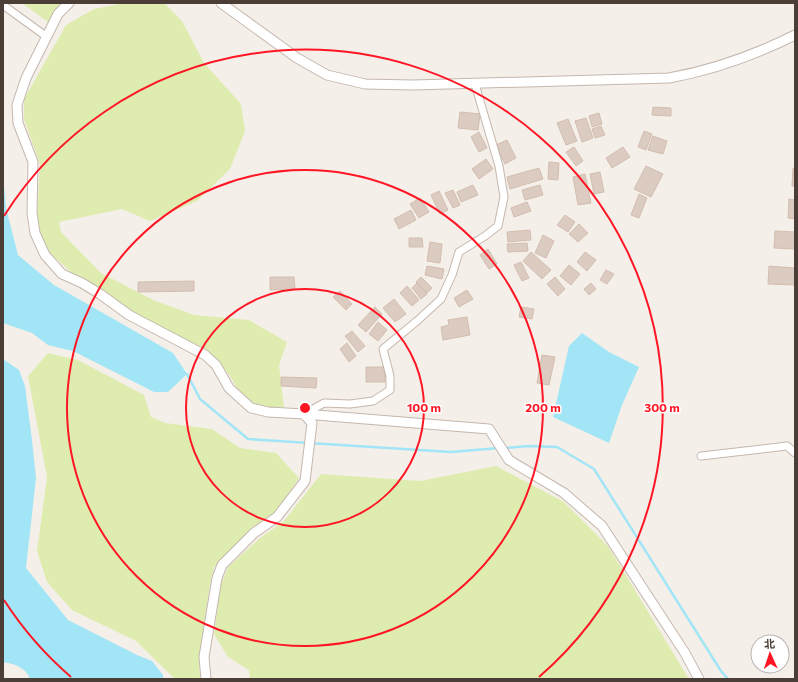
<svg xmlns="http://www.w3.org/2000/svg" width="798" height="682" font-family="Commissioner,'Noto Sans SC',sans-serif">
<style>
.green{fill:#deecaf}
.water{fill:#a1e5f6}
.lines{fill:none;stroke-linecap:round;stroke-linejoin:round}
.stream{stroke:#a1e5f6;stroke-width:2.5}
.building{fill:#dbcbc0;stroke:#d3beb0}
.minor-casing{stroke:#c5b7ad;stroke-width:9}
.tertiary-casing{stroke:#c5b7ad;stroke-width:11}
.minor{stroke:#fff;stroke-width:7}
.tertiary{stroke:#fff;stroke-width:9}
.ring{fill:none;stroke:#ff1625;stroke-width:2}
.centre{fill:#ff1625;stroke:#fff;stroke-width:2}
.ring-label{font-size:12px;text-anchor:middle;font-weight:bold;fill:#ff1625;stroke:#fff;stroke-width:3;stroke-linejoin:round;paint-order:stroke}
</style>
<rect width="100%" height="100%" fill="#f5efe9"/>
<!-- green -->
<path class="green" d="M22,3h39l-13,19z
M125,3l40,1 17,17 22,42 37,41 4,27 -15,38 -33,32 -47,20 -28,-12 -63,13 2,10 40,41 52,27 41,15 55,5 38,22 -8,23 5,43 -26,-1 -21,-19 -7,-12 -21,-25 -76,-38 -26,-19 -35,-21 -22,-20 -9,-17 -4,-20 3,-52 -16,-45v-20l42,-74 28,-16z
M48,353l30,7 66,35 7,22 14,6 47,6 28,19 36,5 23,25 -24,36 -24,14 -37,39 -4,17 -11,74 1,21h-25l-39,-38 -64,-31 -25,-28 -10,-31 10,-74 -19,-101z
M496,466l68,36 44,44 81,133h-439l-1,-9 -21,-13 -14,-23 7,-50 7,-17 32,-29 24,-17 37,-47 99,7z"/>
<!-- water -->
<path class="water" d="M3,175l3,33 12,47 36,30 119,68 14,21 -19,18h-14l-81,-41 -25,-6 -16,-12 -29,-10z
M582,333l27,19 30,15 -17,38 -13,38 -56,-26 16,-71z
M3,359l16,11 6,16 7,54 4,38 -10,90 42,52 69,35 15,6 11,14v4h-133c-4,-12 -16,-15 -27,-17z"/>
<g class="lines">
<!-- stream -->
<path class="stream" d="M187,374l13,25 48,40 203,13 48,-4
M504,448l25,-2 28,1 37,22 127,202 7,8"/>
</g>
<!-- building -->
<path class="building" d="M653,107l18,1v8l-19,-1z
M460,112l20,2 -2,16 -20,-2z
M599,113l3,11 -10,3 -3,-11z
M586,118l7,20 -11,4 -7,-21z
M568,119l9,22 -11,4 -9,-22z
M601,126l4,9 -10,3 -3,-9z
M644,131l8,3 -6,16 -8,-3z
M479,132l8,16 -8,4 -8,-15z
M653,136l14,5 -4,13 -15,-4z
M507,140l9,18 -11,6 -9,-19z
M574,147l9,14 -7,5 -10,-14z
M623,147l7,10 -18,11 -6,-10z
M486,159l7,10 -14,10 -7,-10z
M549,162l10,1 -1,17 -10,-1z
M646,166l17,8 -12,23 -17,-8z
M539,168l4,11 -33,10 -3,-12z
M793,168h2v18h-3z
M600,172l4,20 -10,2 -4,-20z
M585,174l6,29 -13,2 -5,-28z
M473,185l5,10 -17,7 -4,-10z
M540,185l3,10 -18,5 -3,-10z
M453,190l7,15 -7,3 -8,-15z
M439,191l9,19 -8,4 -9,-19z
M639,194l8,4 -8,20 -8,-3z
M420,198l9,14 -10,6 -9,-14z
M789,199l6,1v19l-7,-1z
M527,202l4,9 -17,6 -3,-9z
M411,210l5,10 -17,9 -5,-10z
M565,215l10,7 -7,10 -11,-7z
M579,224l9,9 -10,9 -9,-8z
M530,230l1,10 -23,2 -1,-10z
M775,231l20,1v17l-21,-1z
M543,235l11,6 -8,17 -11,-5z
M409,238h13l1,9h-14z
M430,242l12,2 -2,19 -13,-2z
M527,243l1,8 -20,1 -1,-8z
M488,249l9,15 -8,5 -9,-14z
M531,252l20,18 -9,9 -19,-18z
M585,252l11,8 -9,11 -10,-9z
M521,262l8,16 -7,3 -8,-16z
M569,265l11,9 -9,11 -11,-9z
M427,266l17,3 -2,10 -17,-4z
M769,266l26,2v17l-27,-1z
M606,270l8,4 -7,10 -7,-4z
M270,277h24l1,12 -25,1z
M421,277l11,11 -5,5 -11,-11z
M555,277l10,12 -7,7 -11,-12z
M194,281v10l-56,1v-10z
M417,283l10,11 -6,5 -9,-11z
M591,283l5,6 -7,6 -5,-6z
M407,286l12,14 -7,6 -12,-13z
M467,290l6,9 -14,8 -5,-9z
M340,291l12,13 -6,6 -13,-13z
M394,299l12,15 -11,8 -12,-14z
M375,307l7,7 -16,18 -8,-7z
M521,307l13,2 -2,10 -13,-2z
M467,317l3,18 -27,5 -2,-13 8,-2 -1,-5z
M378,322l9,8 -9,11 -9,-7z
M352,331l13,15 -7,6 -13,-16z
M347,343l9,13 -7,6 -9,-13z
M542,355l13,2 -6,28 -12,-2z
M366,367h19v15h-19z
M281,377l36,1 -1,10 -35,-2z"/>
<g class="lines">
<!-- minor casing -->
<g class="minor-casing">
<path id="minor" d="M3,5l44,32
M304,414l20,-11 26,1 23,-3 17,-11v-14l-7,-27 34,-28 24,-22 11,-24 7,-23 26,-16 13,-10 6,-29 -5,-31 -24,-82
M701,456l86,-10 8,7"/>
</g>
<!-- tertiary casing -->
<g class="tertiary-casing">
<path id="tertiary" d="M69,3l-11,11 -32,64 -9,27 1,18 15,39 -1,51 3,20 10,22 17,19 20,9 18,11 29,21 76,40 11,10 13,23 22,20 17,4 36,2 8,9 -7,58 -28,36 -23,16 -32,32 -5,13 -13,79 2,22
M221,3l76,55 30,17 38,9 48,1 256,-7c44,-8 86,-23 126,-43
M304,414l185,15 20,31 55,33 38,33 83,127 14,26"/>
</g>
<!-- minor -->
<use href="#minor" class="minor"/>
<!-- tertiary -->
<use href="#tertiary" class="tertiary"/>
</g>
<!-- distance rings -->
<g class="ring">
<circle cx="305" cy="408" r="119"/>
<circle cx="305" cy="408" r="238"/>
<path d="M71 677A357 357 0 0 1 4 600M4 216A357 357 0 1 1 539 677"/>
</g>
<circle cx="305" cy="408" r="6" class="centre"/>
<g class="ring-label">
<text x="424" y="412">100 m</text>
<text x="543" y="412">200 m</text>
<text x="662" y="412">300 m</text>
</g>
<!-- border -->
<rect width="798" height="682" fill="none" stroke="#4a3e36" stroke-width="8"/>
<!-- north arrow -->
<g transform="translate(770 654) rotate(357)"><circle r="19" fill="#ffffff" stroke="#b7b2af"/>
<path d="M0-3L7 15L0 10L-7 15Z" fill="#ff1625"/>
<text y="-6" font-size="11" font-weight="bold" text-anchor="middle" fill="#4a3e36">北</text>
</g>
</svg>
